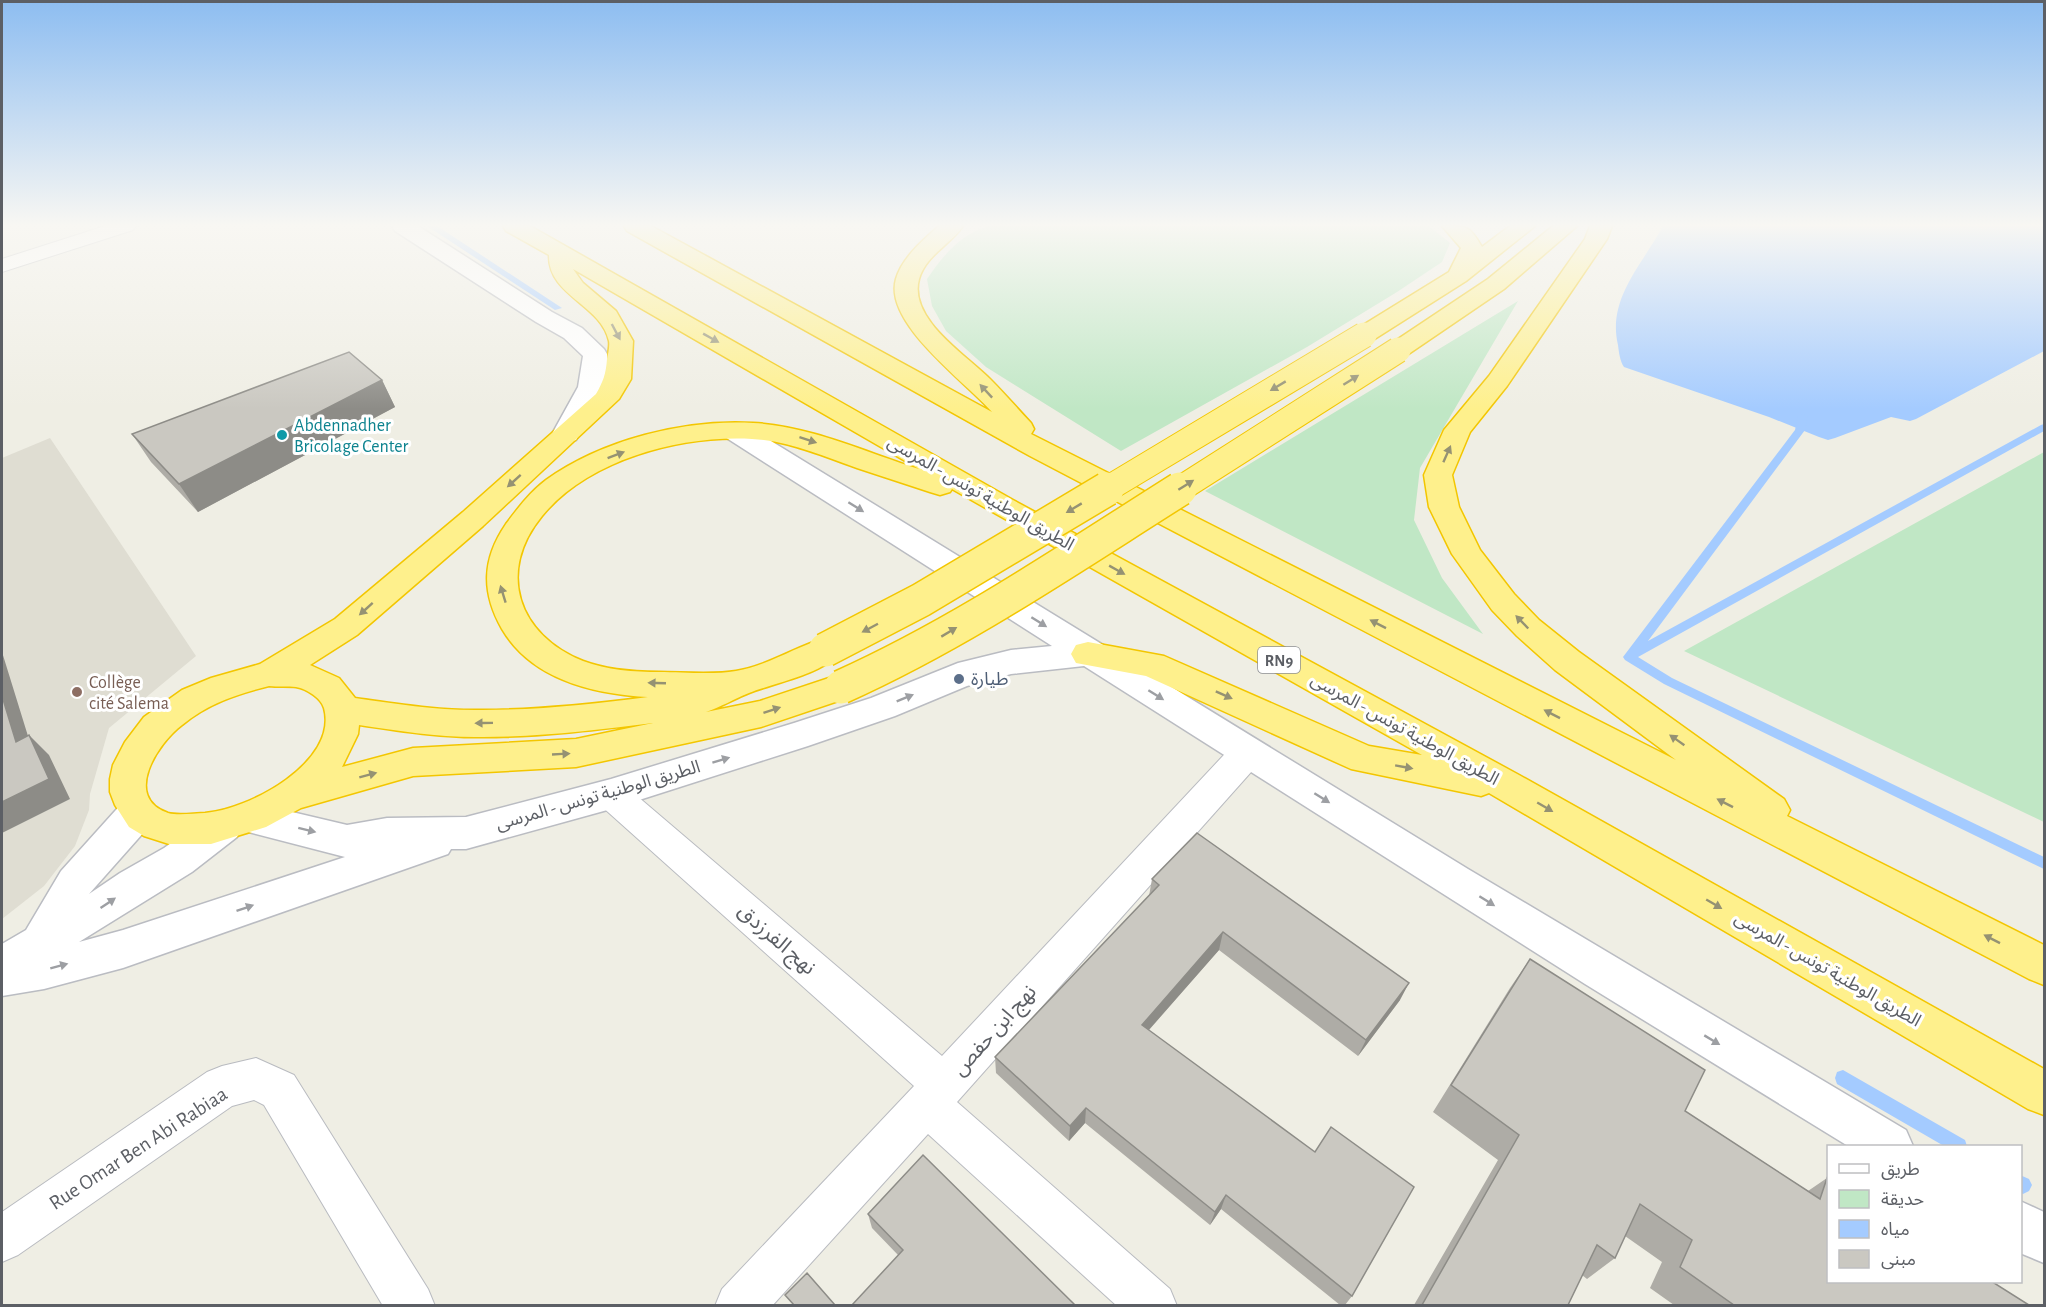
<svg xmlns="http://www.w3.org/2000/svg" width="2046" height="1307" font-family="'Alegreya Sans','Noto Sans Arabic',sans-serif">
<style>
.education{fill:#dfddd2}
.green{fill:#c0e7c5}
.water{fill:#a4cbff}
.lines{fill:none;stroke-linecap:round;stroke-linejoin:round}
.stream{fill:#a4cbff;fill-rule:evenodd}
.street-casing{stroke:#b9bbc0;stroke-width:2}
.secondary-casing{stroke:#babcc2;stroke-width:3}
.highway-casing{stroke:#f3c600;stroke-width:3}
.street{fill:#fff;fill-rule:evenodd}
.secondary{fill:#fff;fill-rule:evenodd}
.highway{fill:#fef08c;fill-rule:evenodd}
.highway-bridge-far1-casing{stroke:#f3c600;stroke-width:27;stroke-linecap:butt}
.highway-bridge-casing{stroke:#f3c600;stroke-width:36;stroke-linecap:butt}
.highway-bridge-far1{stroke:#fef08c;stroke-width:25}
.highway-bridge{stroke:#fef08c;stroke-width:33}
.wall{fill:#aeaca6}
.shaded-wall{fill:#8d8c87}
.building{fill:#cac8c1;stroke:#8d8c87;stroke-width:1.5}
.oneway{fill:#959273}
.oneway2{fill:#9d9fa3}
.culture-dot{fill:#0f9aa8;stroke:#fff;stroke-width:2}
.service-dot{fill:#5c6f8a;stroke:#fff;stroke-width:2}
.education-dot{fill:#8d6e63;stroke:#fff;stroke-width:2}
.labels{text-anchor:middle;stroke-width:6;stroke-linejoin:round;paint-order:stroke}
.shield{fill:#fff;stroke:#8d8f93;stroke-width:1.5}
.shield-label{font-size:16px;font-weight:bold;fill:#5c5f65}
.culture-label{font-size:18px;fill:#0d838f;stroke:#fff;text-anchor:start}
.street-label{font-size:18px;fill:#5c5f65;stroke:#fff}
.service-label{font-size:18px;fill:#4e5e75;stroke:#fff;text-anchor:start}
.education-label{font-size:18px;fill:#785e54;stroke:#fff;text-anchor:start}
.near-street-label{font-size:21px;fill:#5c5f65;stroke:#fff}
</style>
<rect width="100%" height="100%" fill="#efeee4"/>
<!-- education -->
<path class="education" d="M50,438l146,218 -87,72 -19,66 -1,16 -14,36 -31,40 -42,33v-461z"/>
<!-- green -->
<path class="green" d="M989,226h440l21,17 -8,19 -45,30 -90,55 -186,104 -135,-84 -40,-36 -14,-25 -5,-27c15,-22 34,-46 62,-53z
M1518,301l-98,167 -6,52 28,58 41,56 -278,-143z
M2044,452v370l-360,-171z"/>
<!-- water -->
<path class="water" d="M1663,226h381v125l-128,68 -6,2 -19,-4 -56,21 -7,2 -9,-3 -50,-20 -145,-50c-4,-6 -5,-14 -6,-22 -11,-46 24,-80 45,-119z"/>
<g class="lines">
<!-- stream -->
<path class="stream" d="M427,226h10l125,82 -7,2z
M1803,413l5,3 -3,14 -157,211 393,-216 3,-1v7l-406,226 34,21 372,179v12l-380,-185 -39,-24 -2,-3 172,-227 3,-14z
M1843,1070l122,70 2,6h-23l-107,-62 -2,-6 2,-6z
M2020,1175l9,4 3,6 -3,6 -6,3 -3,-1z"/>
<!-- street casing -->
<g class="street-casing">
<path id="street" d="M105,226h31l-3,4 -131,42v-13z
M1248,739l12,3 5,10 -5,10 -303,340 213,187 7,17h-60l-189,-172 -156,172h-57l7,-17 192,-203 -315,-282 -6,-10 6,-10 12,-4 12,4 319,272 294,-314z
M256,1058l38,17 134,214 7,17h-52l-119,-201 -10,-5 -22,6 -214,149 -16,7v-50l205,-140 15,-6z"/>
</g>
<!-- secondary casing -->
<g class="secondary-casing">
<path id="secondary" d="M392,226h26l134,86 30,16 22,21 3,5 1,13 -4,20 -28,53 -10,2 -10,-2 -4,-6 26,-47 5,-31 -19,-18 -28,-16 -141,-91z
M735,423l10,2 723,444 438,261 7,16h-65l-263,-162 -501,-318 -73,8 -44,12 -72,30 -87,30 -197,63 -145,40h-15l-3,5 -325,114 -79,21 -42,7v-52l24,-14 35,-59 63,-70 13,-4 13,4 6,11 -12,20 -55,62 31,-21 44,-25 47,-33 13,-5 9,4 4,-7 13,-5 97,23 40,-7 79,-1 145,-38 183,-56 77,-25 87,-35 53,-13 41,-4 -327,-209 -4,-6 4,-6zM241,830l104,27 -222,73 -44,12 113,-70 45,-35z
M2020,1201l24,11v51l-24,-10z"/>
</g>
<!-- highway casing -->
<g class="highway-casing">
<path id="highway" d="M503,226h27l483,274 506,275 525,294v46l-16,-6 -539,-316 -8,3 -130,-27 -205,-93 -70,-13 -5,-9 5,-9 12,-3 76,14 205,90 53,9 -470,-266 -2,3 -10,3 -10,-3c-24,-8 -49,-16 -73,-24 -34,-12 -68,-27 -105,-29 -71,-4 -163,20 -210,77 -46,56 -24,119 41,145 24,9 51,11 76,11 23,0 54,3 77,-1 31,-5 59,-24 89,-33l12,4 4,8c-13,23 -67,33 -92,43 -15,6 -28,14 -43,19l54,-11 81,-27 12,4 5,9 -5,9 -92,31 -185,40 -163,9 -112,32 -35,19 -55,17h-42l-25,-8 -15,-9 -14,-22 -5,-13v-13l3,-14 12,-23 19,-25 38,-27 29,-12 49,-14 75,-45 128,-107 133,-118c7,-12 10,-20 11,-35 1,-5 3,-13 2,-18 -8,-37 -61,-45 -60,-86l-43,-24zM573,269l346,200c-54,-17 -109,-43 -166,-46 -69,-4 -151,17 -207,57 -16,12 -28,28 -40,44 -24,35 -25,68 -4,105 30,51 92,65 146,68 -54,7 -109,13 -165,13 -43,1 -85,-6 -128,-12l-16,-20 -29,-13 47,-30 126,-109 136,-127 12,-20 2,-38 -17,-30 -33,-28zM269,686c9,1 19,0 27,1 11,2 25,11 28,21 15,54 -76,102 -119,105 -11,0 -26,3 -37,0 -46,-16 -10,-70 14,-88 25,-21 55,-31 87,-39zM653,723l-77,16 -163,9 -71,19 16,-33 1,-9c41,6 83,13 124,12 57,0 113,-7 170,-14z
M624,226h27l341,186c-26,-30 -109,-89 -96,-133 6,-21 27,-39 43,-53h24c-13,19 -37,29 -44,53 -11,40 47,76 71,100 14,14 27,29 41,44l3,6 -3,5 645,326 -121,-90 -38,-34 -25,-26 -40,-56 -23,-47 -5,-32 20,-45 45,-54 96,-137 5,-13h22l-5,13 -100,147 -37,46 -18,43 7,32 21,43 34,44 25,26 40,32 205,147 6,11 -3,6 257,129v40l-15,-6 -999,-523 -403,-225z
M1442,226c25,0 27,-1 40,21l28,-21h25l-69,55 -93,59 -9,2 -9,-2 -3,-5 3,-5 94,-58 12,-24z
M1553,226h24l-73,63 -97,66 -9,2 -9,-2 -3,-5 3,-5 99,-66z"/>
</g>
<!-- street -->
<use href="#street" class="street"/>
<!-- secondary -->
<use href="#secondary" class="secondary"/>
<!-- highway -->
<use href="#highway" class="highway"/>
<!-- highway-bridge-far1 casing -->
<g class="highway-bridge-far1-casing">
<path id="highway-bridge-far1" d="M1104,491l260,-156
M1177,491l221,-141"/>
</g>
<!-- highway-bridge casing -->
<g class="highway-bridge-casing">
<path id="highway-bridge" d="M825,650l96,-50 186,-111
M841,687c120,-54 228,-128 339,-198"/>
</g>
<!-- highway-bridge-far1 -->
<use href="#highway-bridge-far1" class="highway-bridge-far1"/>
<!-- highway-bridge -->
<use href="#highway-bridge" class="highway-bridge"/>
</g>
<!-- wall -->
<path class="wall" d="M382,380l13,27 -197,105 -47,-50 -19,-28z
M1152,879l248,121 -42,56 -139,-106 -70,80 203,266 -7,9h-5l-119,-96 -11,16 -125,-102 -16,18 -73,-68 -1,-16 154,-161z
M1530,959l155,152 123,80 19,-13 202,127h-355l-24,-17 12,-26 -37,-26 -10,22 -28,21 -5,-4 -14,30h-154l84,-145 -65,-48 77,-124z
M868,1214l207,91 -177,-50 -26,-27z"/>
<!-- shaded-wall -->
<path class="shaded-wall" d="M382,380l13,27 -197,105 -19,-28z
M2,652l34,110 -20,-20 -14,-46z
M29,735l20,20 21,44 -68,34v-31z
M1223,932l-4,18 -80,91 3,-16z
M1409,983l-9,17 -42,56 8,-16z
M1086,1108l-1,15 -16,18 1,-15z
M1226,1195l-5,14 -11,16 5,-13z"/>
<!-- building -->
<path class="building" d="M349,352l33,28 -203,104 -47,-50z
M2,696l14,46 13,-7 20,44 -47,23z
M1197,833l212,150 -43,57 -143,-108 -81,93 173,127 16,-25 83,60 -62,109 -126,-101 -11,17 -129,-104 -16,18 -75,-69 164,-172 -7,-6z
M1530,959l175,111 -20,41 135,88 7,-21 1,1v102h163l38,24h-295l-54,-38 12,-27 -52,-36 -25,54 -18,-13 -29,60h-146l97,-170 -68,-50z
M923,1155l152,150h-223l51,-55 -35,-36z
M807,1273l28,32h-41l-9,-10z"/>
<!-- one-way arrows -->
<defs><path id="oneway-solid" d="M-6-.8H1V-3.2L6.5 0L1 3.2V.8H-6Z" transform="scale(1.5)"/></defs>
<g class="oneway">
<use href="#oneway-solid" transform="translate(616 332) rotate(62)"/>
<use href="#oneway-solid" transform="translate(711 338) rotate(29)"/>
<use href="#oneway-solid" transform="translate(1351 380) rotate(-32)"/>
<use href="#oneway-solid" transform="translate(1278 386) rotate(149)"/>
<use href="#oneway-solid" transform="translate(986 391) rotate(-133)"/>
<use href="#oneway-solid" transform="translate(808 440) rotate(18)"/>
<use href="#oneway-solid" transform="translate(1447 454) rotate(-66)"/>
<use href="#oneway-solid" transform="translate(616 455) rotate(-21)"/>
<use href="#oneway-solid" transform="translate(514 481) rotate(138)"/>
<use href="#oneway-solid" transform="translate(1186 485) rotate(-32)"/>
<use href="#oneway-solid" transform="translate(1074 508) rotate(149)"/>
<use href="#oneway-solid" transform="translate(1117 570) rotate(29)"/>
<use href="#oneway-solid" transform="translate(503 594) rotate(-107)"/>
<use href="#oneway-solid" transform="translate(366 609) rotate(138)"/>
<use href="#oneway-solid" transform="translate(1522 622) rotate(-134)"/>
<use href="#oneway-solid" transform="translate(1378 624) rotate(-153)"/>
<use href="#oneway-solid" transform="translate(870 628) rotate(152)"/>
<use href="#oneway-solid" transform="translate(949 632) rotate(-31)"/>
<use href="#oneway-solid" transform="translate(657 683) rotate(-178)"/>
<use href="#oneway-solid" transform="translate(1224 695) rotate(24)"/>
<use href="#oneway-solid" transform="translate(772 710) rotate(-18)"/>
<use href="#oneway-solid" transform="translate(1552 714) rotate(-153)"/>
<use href="#oneway-solid" transform="translate(484 723) rotate(179)"/>
<use href="#oneway-solid" transform="translate(1677 740) rotate(-145)"/>
<use href="#oneway-solid" transform="translate(561 754) rotate(-3)"/>
<use href="#oneway-solid" transform="translate(1404 767) rotate(10)"/>
<use href="#oneway-solid" transform="translate(368 775) rotate(-15)"/>
<use href="#oneway-solid" transform="translate(1725 803) rotate(-153)"/>
<use href="#oneway-solid" transform="translate(1545 807) rotate(30)"/>
<use href="#oneway-solid" transform="translate(1714 904) rotate(30)"/>
<use href="#oneway-solid" transform="translate(1992 939) rotate(-153)"/>
</g>
<g class="oneway2">
<use href="#oneway-solid" transform="translate(856 507) rotate(32)"/>
<use href="#oneway-solid" transform="translate(1039 622) rotate(32)"/>
<use href="#oneway-solid" transform="translate(1156 695) rotate(32)"/>
<use href="#oneway-solid" transform="translate(905 698) rotate(-22)"/>
<use href="#oneway-solid" transform="translate(721 760) rotate(-17)"/>
<use href="#oneway-solid" transform="translate(1322 798) rotate(32)"/>
<use href="#oneway-solid" transform="translate(307 830) rotate(14)"/>
<use href="#oneway-solid" transform="translate(1487 901) rotate(32)"/>
<use href="#oneway-solid" transform="translate(108 903) rotate(-34)"/>
<use href="#oneway-solid" transform="translate(245 908) rotate(-19)"/>
<use href="#oneway-solid" transform="translate(59 966) rotate(-15)"/>
<use href="#oneway-solid" transform="translate(1712 1040) rotate(31)"/>
</g>
<!-- sky -->
<linearGradient id="sky" x2="0" y2="1"><stop stop-color="#8dbdf1"/><stop offset="0.55" stop-color="#f8f7f3"/><stop offset="1" stop-color="#f8f7f3" stop-opacity="0"/></linearGradient>
<rect width="2046" height="409" fill="url(#sky)"/>
<!-- markers -->
<circle class="culture-dot" cx="282" cy="435" r="6"/>
<circle class="service-dot" cx="959" cy="679" r="6"/>
<circle class="education-dot" cx="77" cy="692" r="6"/>
<g class="labels">
<!-- shield labels -->
<rect class="shield" x="1258" y="647" width="42" height="26" rx="4.5"/>
<g class="shield-label">
<text x="1279" y="666">RN9</text>
</g>
<!-- culture labels -->
<g class="culture-label">
<text x="294" y="431">Abdennadher<tspan x="294" dy="21">Bricolage Center</tspan></text>
</g>
<!-- street labels -->
<g class="street-label">
<text transform="translate(981 493) rotate(30)" y="6">الطريق الوطنية تونس - المرسى</text>
<text transform="translate(1405 729) rotate(29)" y="6">الطريق الوطنية تونس - المرسى</text>
<text transform="translate(598 795) rotate(-16)" y="6">الطريق الوطنية تونس - المرسى</text>
<text transform="translate(1828 969) rotate(30)" y="6">الطريق الوطنية تونس - المرسى</text>
</g>
<!-- service labels -->
<g class="service-label">
<text x="971" y="685">طيارة</text>
</g>
<!-- education labels -->
<g class="education-label">
<text x="89" y="688">Collège<tspan x="89" dy="21">cité Salema</tspan></text>
</g>
<!-- near-street labels -->
<g class="near-street-label">
<text transform="translate(777 939) rotate(41)" y="7">نهج الفرزدق</text>
<text transform="translate(994 1030) rotate(-48)" y="7">نهج ابن حفص</text>
<text transform="translate(138 1148) rotate(-33)" y="7">Rue Omar Ben Abi Rabiaa</text>
</g>
</g>
<!-- border -->
<rect width="2046" height="1307" fill="none" stroke="#5c5f65" stroke-width="6"/>
<!-- legend -->
<rect x="1827" y="1145" width="195" height="138" fill="#ffffff" stroke="#bebfc1" stroke-width="1.5"/>
<rect x="1839" y="1164" width="30" height="9" fill="#ffffff" stroke="#bebfc1" stroke-width="1.5"/>
<text x="1881" y="1175" font-size="18" fill="#5c5f65">طريق</text>
<rect x="1839" y="1190" width="30" height="18" fill="#c0e7c5" stroke="#bebfc1" stroke-width="1.5"/>
<text x="1881" y="1205" font-size="18" fill="#5c5f65">حديقة</text>
<rect x="1839" y="1220" width="30" height="18" fill="#a4cbff" stroke="#bebfc1" stroke-width="1.5"/>
<text x="1881" y="1235" font-size="18" fill="#5c5f65">مياه</text>
<rect x="1839" y="1250" width="30" height="18" fill="#cac8c1" stroke="#bebfc1" stroke-width="1.5"/>
<text x="1881" y="1265" font-size="18" fill="#5c5f65">مبنى</text>
</svg>
